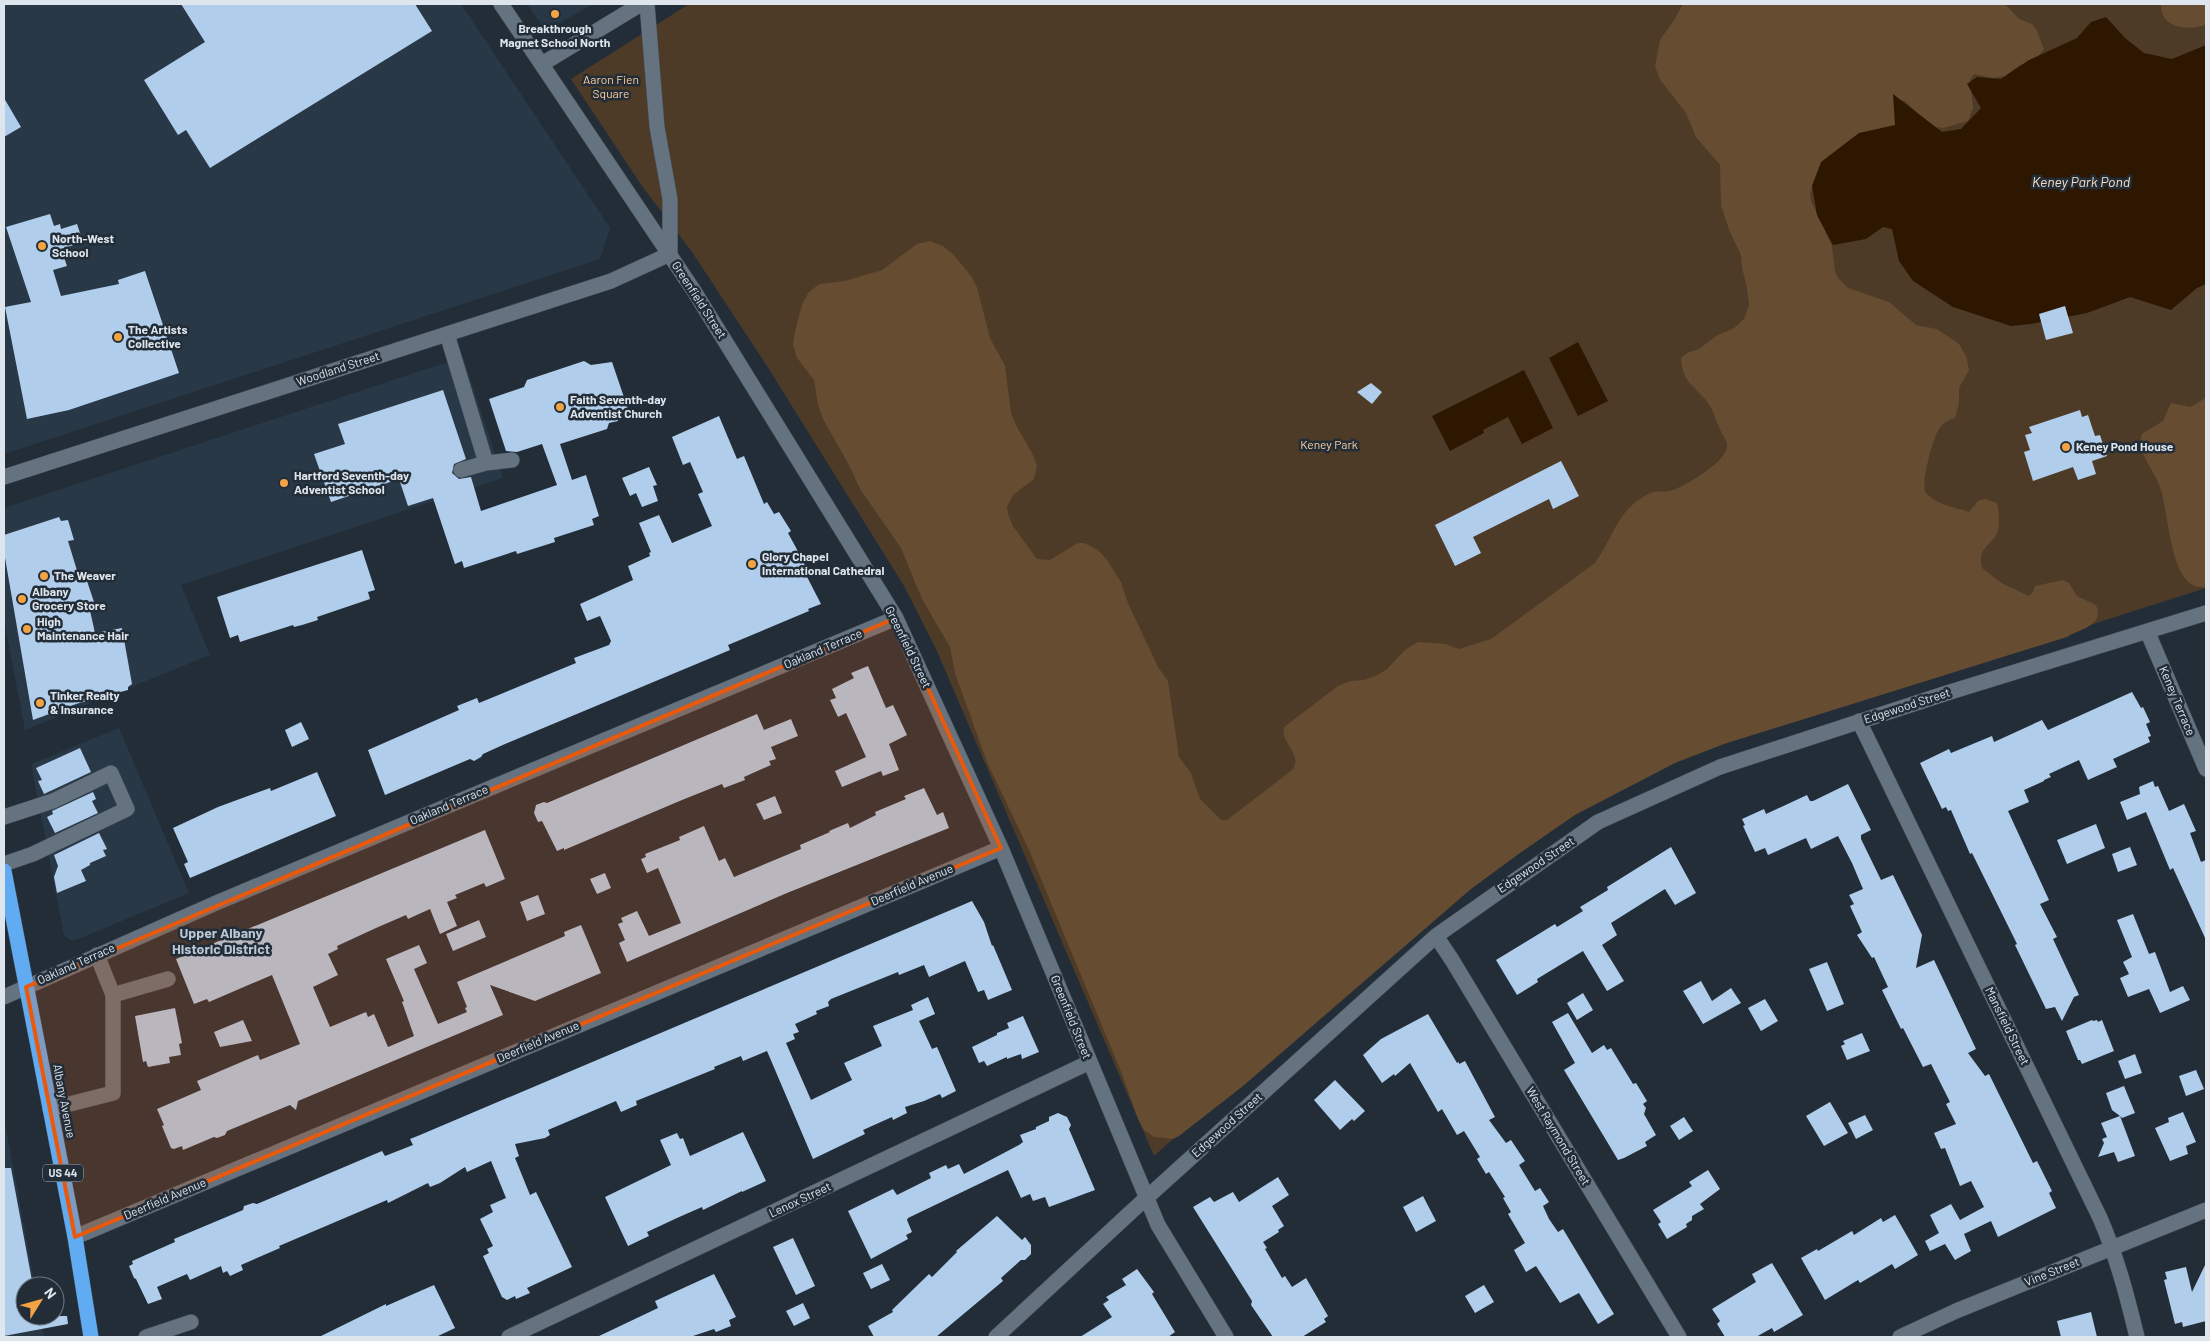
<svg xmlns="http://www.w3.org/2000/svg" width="2210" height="1341" font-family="Barlow,sans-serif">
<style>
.built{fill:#283847}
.green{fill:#4d3b27}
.forest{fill:#664c31}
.water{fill:#2d1700}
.building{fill:#b0ceec}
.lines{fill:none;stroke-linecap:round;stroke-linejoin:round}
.minor-casing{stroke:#424b55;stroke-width:16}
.highway-casing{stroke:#424b55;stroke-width:16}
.minor{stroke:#65727f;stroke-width:15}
.highway{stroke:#61abf3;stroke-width:15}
.marked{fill:#e8590c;fill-opacity:0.2;stroke:#e8590c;stroke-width:4;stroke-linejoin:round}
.poi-dot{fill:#f4a344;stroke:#222d38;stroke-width:2}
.labels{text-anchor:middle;stroke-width:5;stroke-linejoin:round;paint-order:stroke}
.shield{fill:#222d38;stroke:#a6aeb7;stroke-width:1}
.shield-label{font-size:11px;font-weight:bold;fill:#dee5ed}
.poi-label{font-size:12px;font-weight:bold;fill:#dee5ed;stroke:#222d38;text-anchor:start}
.park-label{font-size:12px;fill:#ffcf9e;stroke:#222d38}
.street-label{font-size:12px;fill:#dee5ed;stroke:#222d38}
.water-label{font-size:14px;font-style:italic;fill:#faddc0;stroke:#222d38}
.neighbourhood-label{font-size:14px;font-weight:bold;fill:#b9c7d6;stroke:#222d38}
</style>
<rect width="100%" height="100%" fill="#222d38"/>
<!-- built -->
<path class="built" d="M4,4h457l149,224 -10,31 -596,195z
M527,4h66l-42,24 -10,-4z
M463,357l40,121 -322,107 29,70 -185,75 -21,-110v-112z
M119,728l70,165 -113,47h-6l-6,-5 -33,-171z
M4,1117l31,169h-10v30h15l4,21h-40z"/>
<!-- green -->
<path class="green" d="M689,4h1517v584l-487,155 -93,41 -89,51 -116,83 -267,238 -218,-507 -32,-63 -137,-220 -75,-114 -50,-66 -71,-107z"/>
<!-- forest -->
<path class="forest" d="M1683,4h322l14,15 13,5 4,5 8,20 -9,11 -15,5 -15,11 -13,2 -18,-4 -4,6 3,28 -5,13 -25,7 -7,-1 -11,-6 -20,-20 -6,-1 -2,27 -83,54 -4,13 1,7 21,45 3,26 3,6 10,10 41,14 27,23 21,4 22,15 7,12 3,14 -10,18v15l-4,15c-7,2 -12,5 -16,11 -6,9 -19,56 -13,64 9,11 31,15 43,19l9,-11 7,-2 12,4c2,10 4,26 -2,34 -9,12 -17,12 -13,31l21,16 26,12 4,-4 2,-6 28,-6 6,3 8,13 19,9c9,21 -17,24 -29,32l-343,107 -49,19 -100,52 -55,38 -49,36 -228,197 -64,50 -6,3 -19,-2 -10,-7 -6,-11 -16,-45 -93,-224 -42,-88 -32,-89 -5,-26 -28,-48 -21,-51 -41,-59 -11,-24 -26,-46 -5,-14 -4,-25 -17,-22 -4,-13 2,-14 7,-26 6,-12 11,-9 26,-3 37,-11 35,-26 13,-3 13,5 10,8 18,22 6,11 13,51 15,28 6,47 6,14 15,26 5,13 -3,13 -21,16 -6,12 1,7 5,12 24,33 13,1 28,-17h6l14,7 9,10 14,22 7,21 30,64 10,14 11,76 12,16 9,26 21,21h6l65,-50c12,-16 -12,-26 -8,-43l54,-41 13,-5 13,-1 12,-4 11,-7 18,-19 13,-8 27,2 14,5 32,-10 104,-76c20,-28 21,-53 55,-70 7,-3 16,0 23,-3 13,-5 58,-30 54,-47 -1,-4 -4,-7 -5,-10 -7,-12 -8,-24 -17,-34 -14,-16 -22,-17 -24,-41l6,-5 12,-4 17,-13 18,-8 10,-9 5,-14 -2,-17 -5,-20 -1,-13 -11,-23 -9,-26 -1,-41 -24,-28 -10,-24 -25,-32 -6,-14 5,-27 14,-20z
M2161,4h45v21c-18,5 -45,5 -45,-21z
M2206,398v189c-3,0 -8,0 -11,-1 -25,-9 -27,-74 -34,-96 -5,-19 -25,-35 -19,-56l21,-13 8,-18 19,4z"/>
<!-- water -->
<path class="water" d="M2106,17l19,21 19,15 28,6 34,-14v239l-9,4 -26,22 -41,-13 -43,16 -56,11 -20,2 -58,-19 -40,-26 -14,-20 -7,-32 -9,-2 -17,12 -33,6 -16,-30 -5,-29 9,-24 38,-29 36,-8 -2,-31 49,38 19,-3 20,-21 -14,-24 10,-7 24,2 28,-19 48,-22 14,-16z
M1578,342l30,59 -30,15 -29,-58z
M1524,370l29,58 -31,16 -14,-27 -25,13 1,3 -34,18 -18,-35z"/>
<!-- building -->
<path class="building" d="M181,4h234l17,27 -222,137 -24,-38 -8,5 -34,-55 61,-38z
M4,98l17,29 -17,10z
M50,214l4,12 6,-2 1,5 16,-5 6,18 -22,7 6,17 -14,4 8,26 58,-12 -1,-4 27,-9 34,102 -110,37 -42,9 -22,-112 26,-5 -25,-75z
M2065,306l8,27 -27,7 -7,-26z
M584,361l7,4 21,-3 17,50 -13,4 2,5 -9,2 -2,6 -47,15 12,36 14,-5 13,41 -7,3 2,6 -40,13 1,4 -38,12 -1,-3 -52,17 -2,-7 -7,3 -22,-66 -25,8 -9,-27 -68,23 -17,-48 31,-10 -7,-20 105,-34 23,69 -12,5 -2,9 7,6 12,-2 10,34 76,-26 -15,-41 -25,8 -11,-1 -17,-52 35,-12 3,-7z
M1371,383l11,9 -10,12 -15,-12z
M2080,410l2,7 6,-2 7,21 5,-1 7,21 -15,5 4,13 -18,6 -5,-13 -40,14 -9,-29 6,-2 -5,-15 7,-2 -3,-6z
M719,416l18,43 7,-3 20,48 3,-2 7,12 5,-2 12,19 -3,2 12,22 7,15 -3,1 17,33 -13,5 1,2 -81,34 2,5 -225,94 -22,10 -2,3 -7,4 -4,-2 -85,36 -17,-45 91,-40 -2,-4 20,-8 2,5 97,-40 -2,-5 35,-13 2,-4 -11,-25 -13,5 -7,-17 53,-24 -5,-14 22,-10 -1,-3 2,-1 -12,-29 20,-8 13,28 40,-17 -14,-32 5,-2 -13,-30 -7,3 -11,-28z
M1561,461l18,35 -26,13 -4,-10 -76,38 8,16 -26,13 -20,-41z
M649,467l8,18 -4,1 5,15 -16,6 -6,-14 -6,3 -8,-18z
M59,517l2,4 7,-1 6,20 -6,1 11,36 6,-2 10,30 -6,1 6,27 27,-5 10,56 -4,3v3l-52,14 -43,16 -29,-168v-17z
M362,550l13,40 -7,2 2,7 -53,18 1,3 -16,5 -8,2 -1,-2 -53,17 -2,-7 -8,3 -13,-41z
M868,666l18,42 7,-3 14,30 -18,9 10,26 -16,6 -2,-5 -39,16 -7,-16 31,-14 -20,-44 -8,4 -8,-17 6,-2 -4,-9 22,-11 -3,-5z
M2132,692l9,16 2,-1 7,15 -4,2 5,12 -3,1 2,5 -37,17 4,8 -29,13 -9,-20 -30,14 2,3 -7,3v1l-20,9 5,12 -21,9 41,89 -9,4 17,33 -4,2 26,56 -5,2 -12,24 -7,-14 -9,2 -31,-64 2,-1 -45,-91 -2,1 -19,-44 -3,1 -2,-4 -4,2 -22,-46 29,-14 2,4 41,-17 2,6 48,-22 6,10z
M757,714l7,16 27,-11 7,17 -27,11 5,12 -7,2 2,4 -27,12 1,3 -21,8 -2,-4 -40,16 -118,50v-2l-7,3 -15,-30 -4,1 -4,-9 2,-8 8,-3 3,1z
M301,722l8,17 -17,8 -7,-17z
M80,748l11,24 -47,22 -6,-13 4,-1 -6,-12z
M317,772l19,44 -146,62 -6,-14 4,-2 -15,-34 45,-21 52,-19 1,3z
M2153,781l2,6 3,-1 11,25 15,-7 12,27 -6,2 11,29 5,-2v80l-33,-72 -3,2 -24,-58 -19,8 -7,-18 20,-8 -1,-7z
M1848,784l23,46 -10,5v4l20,41 12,-5 29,60 -6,33 18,-8 42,89 -8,4 17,23 4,-2 44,89 4,-2 15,30 -3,2 7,15 -58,29 -7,-16 -27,13 7,17 -16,9 -10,-16 -15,7 -5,-10 14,-8 -9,-18 21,-11 9,16 24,-13 -13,-26 -11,5 -15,-38 -4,1 -7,-16 22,-9 -10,-20 4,-2 -19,-38 -8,3 -20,-39 -2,1 -19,-39 6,-3 -14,-30 -2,1 -15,-23 5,-3 -12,-26 4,-2 -5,-9 14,-6 -11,-26 -14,-27 -27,13 -5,-11 -38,17 -3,-7 -10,4 -12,-26 2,-1 -3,-6 22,-10 2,5 41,-19 3,6h3z
M924,788l13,27 6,-3 6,16 -162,65 -160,69 -8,-19 6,-3 -7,-16 5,-2 -2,-4 16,-7 12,25 32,-13 -23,-55 -11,5 -6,-14 5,-2 -1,-3 35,-14 -1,-3 25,-11 15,35 6,-3 9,19 67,-28 -1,-4 30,-13 -1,-1 19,-8 2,5 26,-13 -1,-3 31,-13 -2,-3z
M93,792l3,7 -4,2 6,12 -43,20 -8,-16 6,-3 -1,-3z
M775,796l7,17 -18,7 -8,-16z
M2096,824l9,24 -38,16 -10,-24z
M485,830l20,49 -19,8 -2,-4 -29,12 2,3 -10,4 10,24 -17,8 -10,-25 -22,10 -2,-4 -30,13 -39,18 1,3 -10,5 10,21 -25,12 17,40 36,-15 2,5 6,-3 14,33 26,-11 -12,-34 2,-1 -18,-42 33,-14 8,18 -13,6 24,55 29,-12 -2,-4 2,-1 -10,-25 108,-46 -1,-4 17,-7 20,48 -66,28 -45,-16 13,30 -205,86 -2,9 -6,-5 -63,26 -2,4 -8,3 -3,-1 -31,13 -1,-4 -8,3 -3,-1 -9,-22 2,-1 -7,-16 44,-19 -4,-9 61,-26 2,5 40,-16 -28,-69 -63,27 -2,-3 -13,5 -18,-45z
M99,833l8,16 -4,1 3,6 -16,7v2l-9,5 5,11 -29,12 -3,-16 4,-11 -4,-11z
M1671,847l25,46 -21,12 -10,-16 -54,34 6,12 -15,10 22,36 -17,10 -24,-40 -46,28 1,3 -21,13 -21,-35 59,-36 2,3 26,-16 -3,-4 28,-17 -1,-3z
M2130,847l7,18 -19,7 -6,-18z
M605,873l6,15 -14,6 -7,-15z
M538,895l7,19 -18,7 -7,-19z
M972,901l12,21 8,24 1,-1 19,45 -24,10 -4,-10 -6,2 -13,-31 -36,16 -5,-12 -25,10 -1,-3 -67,27 -3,3 1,4 -13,5 1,3 -22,10 4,8 -6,2 2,5 -9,4 25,57 41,-20 -8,-17 38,-17 -9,-20 40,-16 -2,-5 17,-8 7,17 -16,7 13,28 5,-2 19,44 -14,7 -2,-4 -16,7 -19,6 2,6 -14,7 -1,-3 -29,13 2,4 -52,25 -46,-108 -24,10 -2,-5 -27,11 1,2 -79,32 1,4 -16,7 -5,-11 -68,29 2,5 -5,3 -30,6 4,12 -4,2 15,37 6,-3 36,75 -45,21 3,5 -14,6 -1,-3 -8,4 -5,-3 -19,-41 6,-3 -2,-4 6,-3 -13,-27 13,-7 -3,-7 16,-7 -15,-37 -24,11 -2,-5 -25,16 -10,4 -2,-4 -40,20 -1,-3 -108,46 1,2 -39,17 2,5 -13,6 -3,-5 -4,2 -2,-7 -31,14 -3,-6 -30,13 5,12 -14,5 -12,-25 -2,-1 -5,-12 4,-2 -1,-3 43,-19 -1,-3 69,-29 1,-4 9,-3 4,1 125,-53 3,5 28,-11 -3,-6 10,-4z
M2133,914l16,40 6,-2 15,40 13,-6 7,14 -30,13 -11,-24 -21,8 -8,-19 9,-4 -6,-12 9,-5 -15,-37z
M479,920l7,17 -33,14 -7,-17z
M1827,962l17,42 -17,7 -18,-42z
M1701,981l11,20 19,-13 10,15 -38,21 -20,-33z
M1583,993l10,17 -16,10 -10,-17z
M1765,999l13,22 -17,10 -13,-23z
M175,1008l7,35 -3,1 2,11 -12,2 1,6 -22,4 -2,-6 -3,1 -8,-46z
M1568,1013l24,40 12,-8 3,5 4,-2 22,36 3,-1 11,18 -4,3 3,4 -2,6 12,21 -11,7 2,4 -23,12 -6,2 -54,-90 11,-7 -23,-41z
M1428,1014l29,49 2,-1v2l6,-3 30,56 -6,3 17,23 5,-3 14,21 -6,4 16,26 5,-3 9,14 -6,4 6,13 9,13 5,-3 51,85 -16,10 -19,-31 -19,10 -24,-37 -10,6 -12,-22 11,-7 -17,-29 3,-2 -8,-14 2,-1 -16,-25 -3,2 -9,-15 3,-2 -16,-26 -7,4 -15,-26 -4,3 -28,-49 -15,13 -1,-2 -12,9 -19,-28 18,-16z
M1023,1016l16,36 -17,7 -1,-5 -14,5v-2l-20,9 -3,-5 -5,2 -7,-16 25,-12v-2l12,-5 -2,-5z
M243,1020l9,21 -32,6 -6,-15z
M2092,1020l1,1 4,-1 1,2 4,-2 12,31 -32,13 -2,-4h-2l-12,-29z
M1862,1033l8,18 -23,9 -6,-14 4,-2 -2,-3z
M2135,1054l7,19 -17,6 -7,-18z
M2196,1070l8,19 -18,7 -7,-20z
M1335,1080l30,31 -11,10 -2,-2 -12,11 -26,-30z
M2124,1086l11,27 -13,5 -2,-2 15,40 -17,6 -4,-10 -16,5 6,-14 -2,-4 5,-2 -6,-14 19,-7 -8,-6 -6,-17z
M1830,1102l18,31 -24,13 -18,-30z
M2183,1112l13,30 -10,4 2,8 -18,7 -15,-33 14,-6 -1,-4z
M1058,1113l9,4 4,8 -2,4 26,61 -46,17 -4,-10 -12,4 -3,-7 -9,4 -13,-28 -100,48 -1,2 5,12 -6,3 2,4 -37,20 -23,-48 45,-22 4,6 34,-17 -2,-5 17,-8 2,4 11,-5 5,10 55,-29 4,-3 -3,-7 16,-6v-2l13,-6v-4z
M1865,1115l8,15 -17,9 -8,-16z
M1684,1117l9,14 -14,9 -9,-14z
M743,1132l23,49 -24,11v-1l-39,19 -1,-3 -25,11 -30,14 2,4 -21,10 -23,-49 66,-32 -11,-25 17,-7 3,6 3,-1 7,18z
M4,1168h7l22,118h-8v30h42l1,8 -64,12z
M1708,1170l12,19 -20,15 4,5 -12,7v4l-6,4 1,3 -20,12 -9,-15 3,-2 -8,-12 39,-24 -3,-4z
M1278,1177l11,18 -17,11 12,20 -6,4 1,2 -16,10 4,6 -2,1 17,29 3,-2 7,11 14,-9 22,38 -4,3 2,3 -24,15h-29l-22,-32 1,-4 -59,-94 17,-10 4,5 19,-10 6,10z
M1423,1196l13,25 -20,11 -13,-25z
M1895,1215l23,40 -23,14 -3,-5 -32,19 -2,-3 -33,20 -24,-42 16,-9 1,2 34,-20 2,4 27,-17 2,4z
M997,1216l25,24 3,-3 6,8v9l-6,6h-4l-20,18 2,3 -67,56h-62l-6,-11 25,-14 -1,-2 37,-36 3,3 25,-25 -1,-1z
M793,1238l22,48 -19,9 -23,-48z
M1772,1263l31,52 -29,17 -2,-4 -16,9h-31l-8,-13 3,-3 -8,-12 44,-27 -4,-8z
M2206,1263v58l-23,6 -1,-5 -7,2 -11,-44 3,-1 -2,-7 21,-5 6,25z
M882,1264l8,16 -19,9 -8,-16z
M1137,1269l17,23 -2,2 23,38 -7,5h-88l32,-20 -9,-13 6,-4 -3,-3 20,-12 -4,-6z
M714,1274l22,43 -7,3 2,6 -15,6 -2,-3 -24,8h-93l61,-29 -3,-7z
M434,1285l21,43 -19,9h-117l67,-33v2z
M1484,1285l10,17 -19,11 -10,-17z
M803,1303l7,15 -16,8 -8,-15z
M2091,1312l6,25h-36l-4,-16z"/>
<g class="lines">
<!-- minor casing -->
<g class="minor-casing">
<path id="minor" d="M501,4l193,287 202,327 105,230 157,377 68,112
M542,64l99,-60
M447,334l39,129 -25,7
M486,463l26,-3
M4,477l607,-196 59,-27v-55l-13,-72 -10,-123
M2148,633l58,136
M1859,721l241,497c17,39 27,78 37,119
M4,817l49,-16 58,-28 16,36 -94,45 -29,10
M1436,936l16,24 227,377
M113,995l55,-16
M4,997l212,-94 680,-285
M50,1109l63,-16v-98l-16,-40
M75,1237l926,-389
M146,1337l45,-15
M509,1337l581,-275
M996,1337l136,-126 304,-275 162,-114 122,-55 227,-74 259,-80
M1900,1337l56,-26 250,-101"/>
</g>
<!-- highway casing -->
<g class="highway-casing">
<path id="highway" d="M4,871l71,366 16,100"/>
</g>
<!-- minor -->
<use href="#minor" class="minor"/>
<!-- highway -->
<use href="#highway" class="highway"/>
</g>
<!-- marked area -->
<path class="marked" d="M896,618l105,230 -926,389 -49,-250z"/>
<!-- markers -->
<g class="poi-dot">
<circle cx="555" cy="14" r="5"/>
<circle cx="42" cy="246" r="5"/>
<circle cx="118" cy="337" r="5"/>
<circle cx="560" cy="407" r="5"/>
<circle cx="2066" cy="447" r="5"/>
<circle cx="284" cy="483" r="5"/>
<circle cx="752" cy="564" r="5"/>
<circle cx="44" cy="576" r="5"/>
<circle cx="22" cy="599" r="5"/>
<circle cx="27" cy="629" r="5"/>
<circle cx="40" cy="703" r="5"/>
</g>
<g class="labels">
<!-- shield labels -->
<rect class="shield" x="43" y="1164.5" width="40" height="17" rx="4"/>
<g class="shield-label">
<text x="63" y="1177">US 44</text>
</g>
<!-- poi labels -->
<g class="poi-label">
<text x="555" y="33" text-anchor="middle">Breakthrough<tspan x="555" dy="14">Magnet School North</tspan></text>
<text x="52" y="243">North-West<tspan x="52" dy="14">School</tspan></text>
<text x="128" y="334">The Artists<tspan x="128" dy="14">Collective</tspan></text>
<text x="570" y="404">Faith Seventh-day<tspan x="570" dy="14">Adventist Church</tspan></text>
<text x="2076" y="451">Keney Pond House</text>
<text x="294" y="480">Hartford Seventh-day<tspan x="294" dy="14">Adventist School</tspan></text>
<text x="762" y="561">Glory Chapel<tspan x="762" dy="14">International Cathedral</tspan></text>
<text x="54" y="580">The Weaver</text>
<text x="32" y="596">Albany<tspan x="32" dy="14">Grocery Store</tspan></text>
<text x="37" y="626">High<tspan x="37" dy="14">Maintenance Hair</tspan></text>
<text x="50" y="700">Tinker Realty<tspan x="50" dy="14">&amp; Insurance</tspan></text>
</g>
<!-- park labels -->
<g class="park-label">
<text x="611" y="84">Aaron Fien<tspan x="611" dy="14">Square</tspan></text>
<text x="1329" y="449">Keney Park</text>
</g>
<!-- street labels -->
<g class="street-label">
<text transform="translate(699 300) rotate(57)" y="4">Greenfield Street</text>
<text transform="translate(338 369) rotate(-18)" y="4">Woodland Street</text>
<text transform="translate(908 647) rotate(64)" y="4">Greenfield Street</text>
<text transform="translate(823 649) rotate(-23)" y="4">Oakland Terrace</text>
<text transform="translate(2177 701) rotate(67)" y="4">Keney Terrace</text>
<text transform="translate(1907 706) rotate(-18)" y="4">Edgewood Street</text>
<text transform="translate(449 805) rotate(-23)" y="4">Oakland Terrace</text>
<text transform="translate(1536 865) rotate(-34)" y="4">Edgewood Street</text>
<text transform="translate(912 885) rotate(-23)" y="4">Deerfield Avenue</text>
<text transform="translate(76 964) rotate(-24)" y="4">Oakland Terrace</text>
<text transform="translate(1071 1017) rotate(68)" y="4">Greenfield Street</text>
<text transform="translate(2007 1026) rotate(64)" y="4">Mansfield Street</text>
<text transform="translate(538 1042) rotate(-23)" y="4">Deerfield Avenue</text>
<text transform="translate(64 1101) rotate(79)" y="4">Albany Avenue</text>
<text transform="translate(1227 1125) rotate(-42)" y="4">Edgewood Street</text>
<text transform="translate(1558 1136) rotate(59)" y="4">West Raymond Street</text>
<text transform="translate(165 1199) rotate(-23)" y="4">Deerfield Avenue</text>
<text transform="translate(800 1200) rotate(-25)" y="4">Lenox Street</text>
<text transform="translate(2052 1272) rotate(-22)" y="4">Vine Street</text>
</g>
<!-- water labels -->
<g class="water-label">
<text x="2081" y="187">Keney Park Pond</text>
</g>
<!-- neighbourhood labels -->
<g class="neighbourhood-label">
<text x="221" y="938">Upper Albany<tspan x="221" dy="16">Historic District</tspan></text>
</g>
</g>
<!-- border -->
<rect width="2210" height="1341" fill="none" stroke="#dee5ed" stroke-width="10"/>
<!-- north arrow -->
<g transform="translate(40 1301) rotate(53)"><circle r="24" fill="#222d38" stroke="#6d7780"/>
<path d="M0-4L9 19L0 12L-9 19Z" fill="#f4a344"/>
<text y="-8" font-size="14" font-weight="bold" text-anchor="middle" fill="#dee5ed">N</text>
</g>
</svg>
